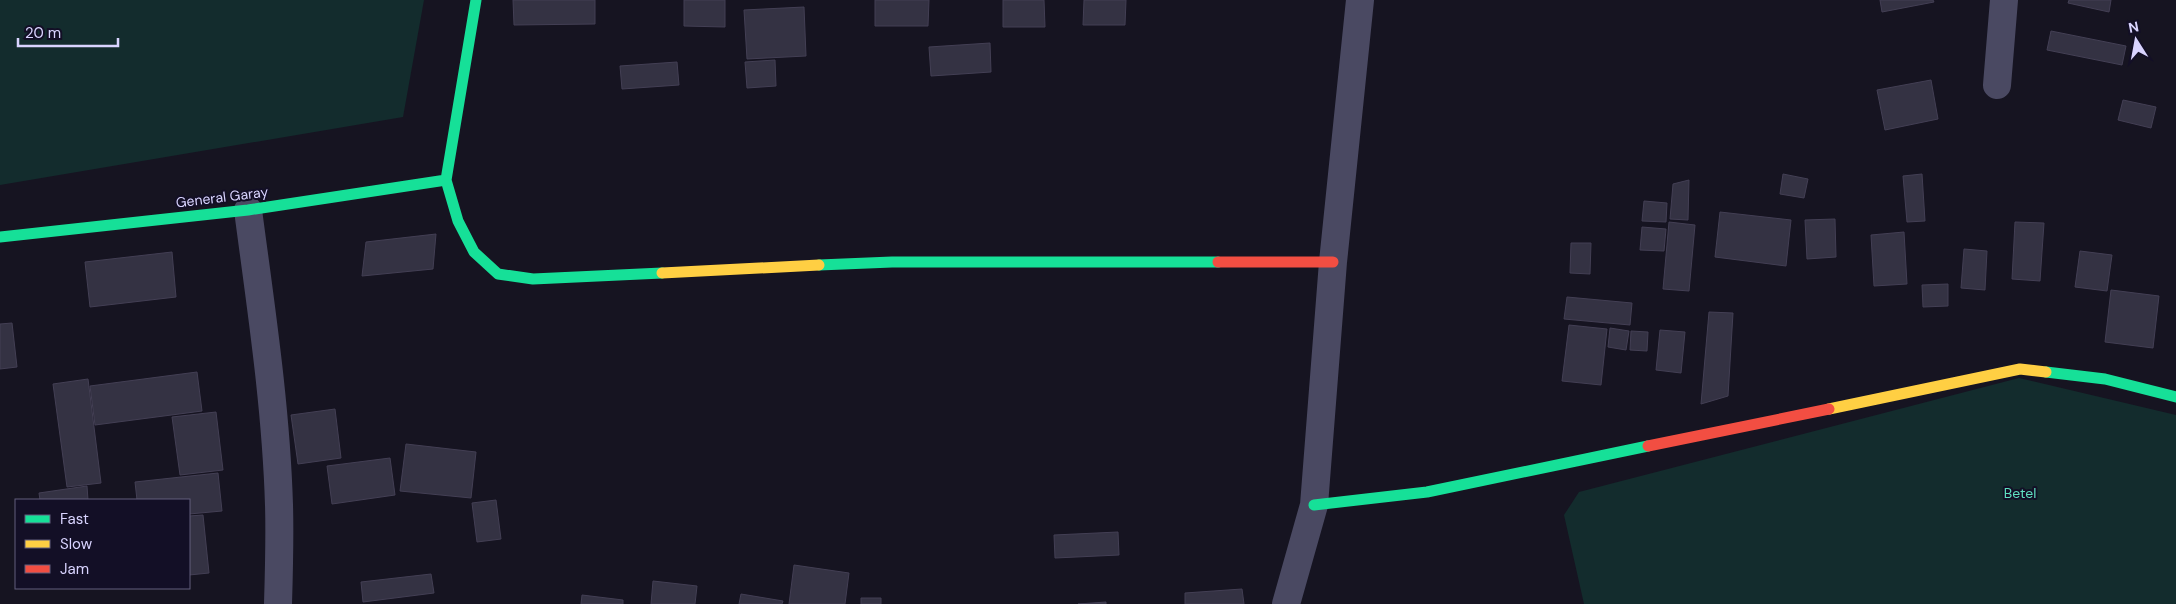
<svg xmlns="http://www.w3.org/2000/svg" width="2176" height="604" font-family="'DM Sans',sans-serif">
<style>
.green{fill:#132c2d}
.building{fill:#343243;stroke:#433f54}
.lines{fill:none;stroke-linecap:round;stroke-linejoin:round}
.street{stroke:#4a4962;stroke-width:28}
.fast{stroke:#16e098;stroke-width:11}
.slow{stroke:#ffcf43;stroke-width:11}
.jam{stroke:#f24e42;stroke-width:11}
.labels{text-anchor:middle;stroke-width:4;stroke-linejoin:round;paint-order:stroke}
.street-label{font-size:14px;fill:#d9d4ff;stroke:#130f26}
.park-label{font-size:14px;fill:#5fe0c0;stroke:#130f26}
</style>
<rect width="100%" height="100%" fill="#161421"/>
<!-- green -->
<path class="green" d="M0,0h424l-21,117 -403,68z
M2019,378l157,37v189h-592l-20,-89 15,-23z"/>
<!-- building -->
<path class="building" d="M513,0h82v24l-81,1z
M684,0h41v27l-41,-1z
M875,0h54l-1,26h-53z
M1003,0h41l1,27h-42z
M1084,0h42l-1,25h-42z
M1880,0h53l1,2 -52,10z
M2069,0h42l-2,12 -41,-9z
M804,7l2,49 -59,3 -3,-49z
M2051,31l75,15 -4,19 -75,-15z
M990,43l1,29 -60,4 -2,-29z
M775,60l1,26 -29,2 -2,-26z
M677,62l2,23 -57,4 -2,-23z
M1931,80l7,39 -53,11 -8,-40z
M2123,100l33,7 -5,21 -33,-8z
M1783,174l25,5 -4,19 -24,-4z
M1922,174l3,47 -18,1 -4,-46z
M1689,180l-1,40 -18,-1 3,-35z
M1644,201l23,2 -1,19 -24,-1z
M1720,212l71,8 -5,46 -71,-9z
M1835,219l1,38 -29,2 -2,-39z
M1669,222l26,3 -6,66 -26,-2z
M2015,222l29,1 -4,58 -28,-2z
M1642,227l24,2 -2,22 -24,-1z
M1904,232l3,52 -33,2 -3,-51z
M436,234l-3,35 -71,7 4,-34z
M1571,243h20l-1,31 -20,-1z
M1964,249l23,2 -2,39 -24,-2z
M2080,251l32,4 -5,36 -32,-4z
M172,252l4,45 -86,10 -5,-45z
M1948,284v22l-25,1 -1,-22z
M2111,290l48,6 -6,52 -48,-6z
M1567,297l65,6 -2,22 -66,-6z
M1709,312l24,1 -5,83 -27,8z
M12,323l5,44 -17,2v-45z
M1569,325l38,4 -6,56 -39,-4z
M1610,328l19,3 -3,19 -18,-3z
M1660,330l25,2 -4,41 -25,-3z
M1631,331l17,1 -1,19 -17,-1z
M197,372l5,39 -107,14 -5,-39z
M88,379l13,104 -34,4 -14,-103z
M335,409l6,49 -43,6 -7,-49z
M216,412l7,58 -43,5 -8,-58z
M406,444l70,8 -5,46 -71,-7z
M390,458l5,37 -63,9 -5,-38z
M218,473l4,38 -33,3v-14h-52l-2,-18z
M87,486l1,14h-48l-1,-7z
M496,500l5,39 -24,3 -5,-39z
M203,515l6,58 -20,2v-59z
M1118,532l1,23 -64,3 -1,-23z
M794,565l55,8 -4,31h-56z
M431,574l3,19 -71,9 -2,-20z
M653,581l44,5 -2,18h-44z
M1242,589l2,15h-59v-11z
M741,594l42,7 -1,3h-43z
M582,595l41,5v4h-42z
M861,598h20v6h-20z
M1106,602v2h-28z"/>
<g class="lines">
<!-- street -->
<path class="street" d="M1997,85l7,-85
M248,210c13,98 28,196 31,295 1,33 0,66 -1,99
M1286,604l28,-99 19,-243 27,-262"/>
<!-- fast -->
<path class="fast" d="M476,0l-30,180 12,41 16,31 24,22 35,5 129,-6
M0,237l248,-27 198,-30
M819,265l73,-3h326
M2046,372l59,7 71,18
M1314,505l113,-13 221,-46"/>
<!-- slow -->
<path class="slow" d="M662,273l157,-8
M1829,409l191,-40 26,3"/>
<!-- jam -->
<path class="jam" d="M1218,262h115
M1648,446l181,-37"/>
</g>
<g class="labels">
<!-- street labels -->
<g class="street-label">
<text transform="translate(222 197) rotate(-7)" y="5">General Garay</text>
</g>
<!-- park labels -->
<g class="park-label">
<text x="2020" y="498">Betel</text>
</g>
</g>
<!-- legend -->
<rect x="15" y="499" width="175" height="90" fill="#130f26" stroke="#625e7d"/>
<rect x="25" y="515" width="25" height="8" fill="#16e098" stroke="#625e7d"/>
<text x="60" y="524" font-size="15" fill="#d9d4ff">Fast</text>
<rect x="25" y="540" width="25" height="8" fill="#ffcf43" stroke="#625e7d"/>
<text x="60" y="549" font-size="15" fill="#d9d4ff">Slow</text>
<rect x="25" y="565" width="25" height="8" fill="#f24e42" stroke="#625e7d"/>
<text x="60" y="574" font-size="15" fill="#d9d4ff">Jam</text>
<!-- north arrow -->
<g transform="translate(2136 40) rotate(349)" stroke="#130f26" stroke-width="4" paint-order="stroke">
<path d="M0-4L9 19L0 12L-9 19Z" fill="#d9d4ff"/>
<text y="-8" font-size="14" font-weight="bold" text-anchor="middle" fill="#d9d4ff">N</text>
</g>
<!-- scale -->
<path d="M18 38v8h100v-8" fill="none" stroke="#d9d4ff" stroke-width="2.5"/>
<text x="25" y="38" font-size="15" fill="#d9d4ff" stroke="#130f26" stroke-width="4" paint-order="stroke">20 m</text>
</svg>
